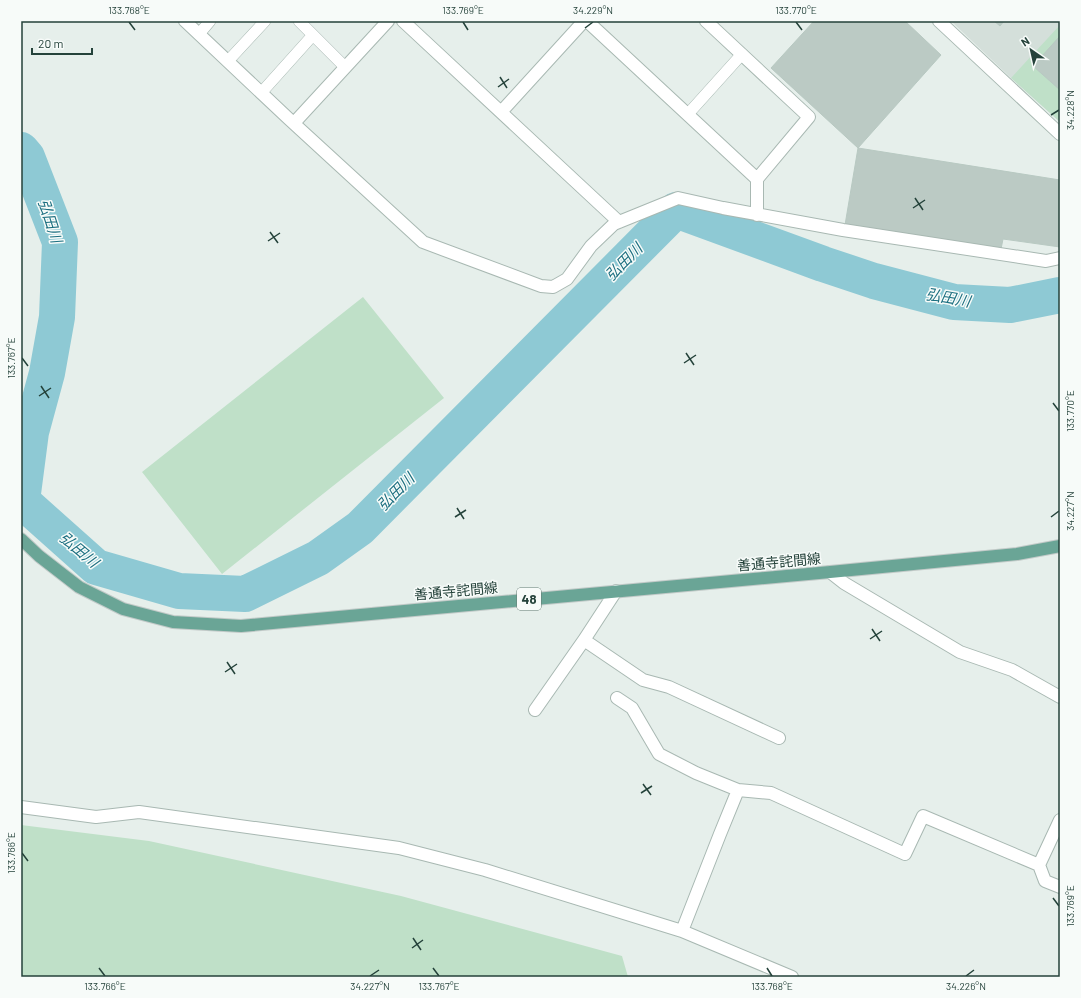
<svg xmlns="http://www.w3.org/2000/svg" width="1081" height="998" font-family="Barlow,'Noto Sans JP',sans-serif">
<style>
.built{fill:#d4dfda}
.green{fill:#bfe0c8}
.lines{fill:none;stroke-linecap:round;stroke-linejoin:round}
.river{stroke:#8ec9d4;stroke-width:36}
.building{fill:#bbcac4;stroke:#b8c9c2}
.lane-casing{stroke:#a8b8b2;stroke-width:12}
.street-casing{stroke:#a8b8b2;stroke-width:14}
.primary-casing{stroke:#c2cac8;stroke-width:14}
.lane{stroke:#fff;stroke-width:11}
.street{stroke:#fff;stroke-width:12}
.primary{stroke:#6aa596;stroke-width:12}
.ticks{fill:none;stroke:#24423a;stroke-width:1.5}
.labels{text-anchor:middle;stroke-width:3;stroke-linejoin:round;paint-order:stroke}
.shield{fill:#f7fbf9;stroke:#637a73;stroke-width:1}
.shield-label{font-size:13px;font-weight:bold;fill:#24423a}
.street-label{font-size:14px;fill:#24423a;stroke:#f7fbf9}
.water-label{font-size:15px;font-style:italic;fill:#1c6f80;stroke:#f7fbf9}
.neatline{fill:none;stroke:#24423a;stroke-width:1.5}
.ticks-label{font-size:10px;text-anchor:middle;fill:#24423a}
</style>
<rect width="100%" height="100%" fill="#e6efeb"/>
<!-- built -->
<path class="built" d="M951,21h109v101l-49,-44z"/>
<!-- green -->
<path class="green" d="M1060,25v97l-49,-44z
M363,297l81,101 -222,176 -80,-102z
M21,825l128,16 252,55 221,60 6,21h-607z"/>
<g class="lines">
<!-- river -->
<path class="river" d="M21,150l6,7 33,85 -3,75 -10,56 -16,59 -9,69 74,66 83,24 66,3 73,-36 42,-30 316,-318 147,54 51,17 80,21 56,3 50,-10"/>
</g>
<!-- building -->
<path class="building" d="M814,21h91l36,34 -83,93 -87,-80z
M994,21h10l-4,5z
M1060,36v54l-27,-24z
M858,148l202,32v67l-57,-8 -2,10 -156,-24z"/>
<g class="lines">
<!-- lane casing -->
<g class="lane-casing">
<path id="lane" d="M299,21l46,46
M199,34l11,-13
M228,61l37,-40
M261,93l52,-58
M688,114l54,-60"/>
</g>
<!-- street casing -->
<g class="street-casing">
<path id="street" d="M185,21l105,99 133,122 118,44 12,1 14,-8 24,-33 23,-22 64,-26 45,10 120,22 203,31 14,-3
M403,21l216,201
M587,21l170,158 52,-62 -103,-96
M939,21l121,113
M501,112l83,-91
M294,123l94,-102
M757,179v36
M830,572l14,11 116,69 52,18 48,27
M584,640l59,40 26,7 110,51
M617,698l15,10 27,46 37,19 42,17
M535,710l49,-70 32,-49
M21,807l75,10 43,-5 260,36 86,22 197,61 110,46
M1039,865l6,16 15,6
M682,931l38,-97 18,-44 33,3 134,61 18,-38 116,49 21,-45"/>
</g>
<!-- primary casing -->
<g class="primary-casing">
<path id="primary" d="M21,539l18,17 40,31 44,22 50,13 68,4 589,-54 187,-18 43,-8"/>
</g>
<!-- lane -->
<use href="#lane" class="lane"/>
<!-- street -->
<use href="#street" class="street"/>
<!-- primary -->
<use href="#primary" class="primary"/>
</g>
<!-- ticks -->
<path class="ticks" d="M129,22l6,8M463,22l5,8M796,22l6,8M585,28l8,-6M500,77l7,11M498,87l11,-8M1051,115l8,-5M915,198l8,12M913,208l12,-8M270,232l8,11M268,241l12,-8M686,353l8,12M22,358l6,8M684,363l12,-8M41,386l8,12M39,396l12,-8M1053,403l6,8M457,508l7,11M455,517l11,-7M1051,517l8,-6M872,629l8,12M870,639l12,-8M227,662l8,12M225,672l12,-8M643,784l8,11M641,793l11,-7M22,853l6,8M1053,898l6,8M413,938l8,12M412,948l11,-8M99,968l6,8M433,968l6,8M767,968l5,8M370,976l9,-6M966,976l8,-6"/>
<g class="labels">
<!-- shield labels -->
<rect class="shield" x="517" y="588" width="24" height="22" rx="3"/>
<g class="shield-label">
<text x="529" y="604">48</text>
</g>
<!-- street labels -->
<g class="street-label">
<text transform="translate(779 562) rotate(-5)" y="5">善通寺詫間線</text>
<text transform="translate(456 591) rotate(-5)" y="5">善通寺詫間線</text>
</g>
<!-- water labels -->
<g class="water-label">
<text transform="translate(50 221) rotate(72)" y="5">弘田川</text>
<text transform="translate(624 262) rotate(-45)" y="5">弘田川</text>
<text transform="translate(948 298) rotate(10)" y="5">弘田川</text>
<text transform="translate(396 492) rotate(-45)" y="5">弘田川</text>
<text transform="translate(79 550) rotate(40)" y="5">弘田川</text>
</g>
</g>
<!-- border -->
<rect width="1081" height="998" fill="none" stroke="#f7fbf9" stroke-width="44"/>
<!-- north arrow -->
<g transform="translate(1031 50) rotate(326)" stroke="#f7fbf9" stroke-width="3" paint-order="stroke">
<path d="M0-3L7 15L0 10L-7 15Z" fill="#24423a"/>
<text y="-6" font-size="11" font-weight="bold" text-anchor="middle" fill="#24423a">N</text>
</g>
<!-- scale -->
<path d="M32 48v6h60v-6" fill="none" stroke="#24423a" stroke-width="2"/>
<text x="38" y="48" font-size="12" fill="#24423a" stroke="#f7fbf9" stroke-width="3" paint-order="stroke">20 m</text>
<rect x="22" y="22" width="1037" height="954" class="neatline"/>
<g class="ticks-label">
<text x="129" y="14">133.768°E</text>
<text x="463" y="14">133.769°E</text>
<text x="593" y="14">34.229°N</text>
<text x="796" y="14">133.770°E</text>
<text transform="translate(1070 110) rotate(-90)" y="4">34.228°N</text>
<text transform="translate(11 358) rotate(-90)" y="4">133.767°E</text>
<text transform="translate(1070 411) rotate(-90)" y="4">133.770°E</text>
<text transform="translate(1070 511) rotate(-90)" y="4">34.227°N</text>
<text transform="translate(11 853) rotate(-90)" y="4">133.766°E</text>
<text transform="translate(1070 906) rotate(-90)" y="4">133.769°E</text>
<text x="105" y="990">133.766°E</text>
<text x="370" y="990">34.227°N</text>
<text x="439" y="990">133.767°E</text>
<text x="772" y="990">133.768°E</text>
<text x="966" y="990">34.226°N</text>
</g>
</svg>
